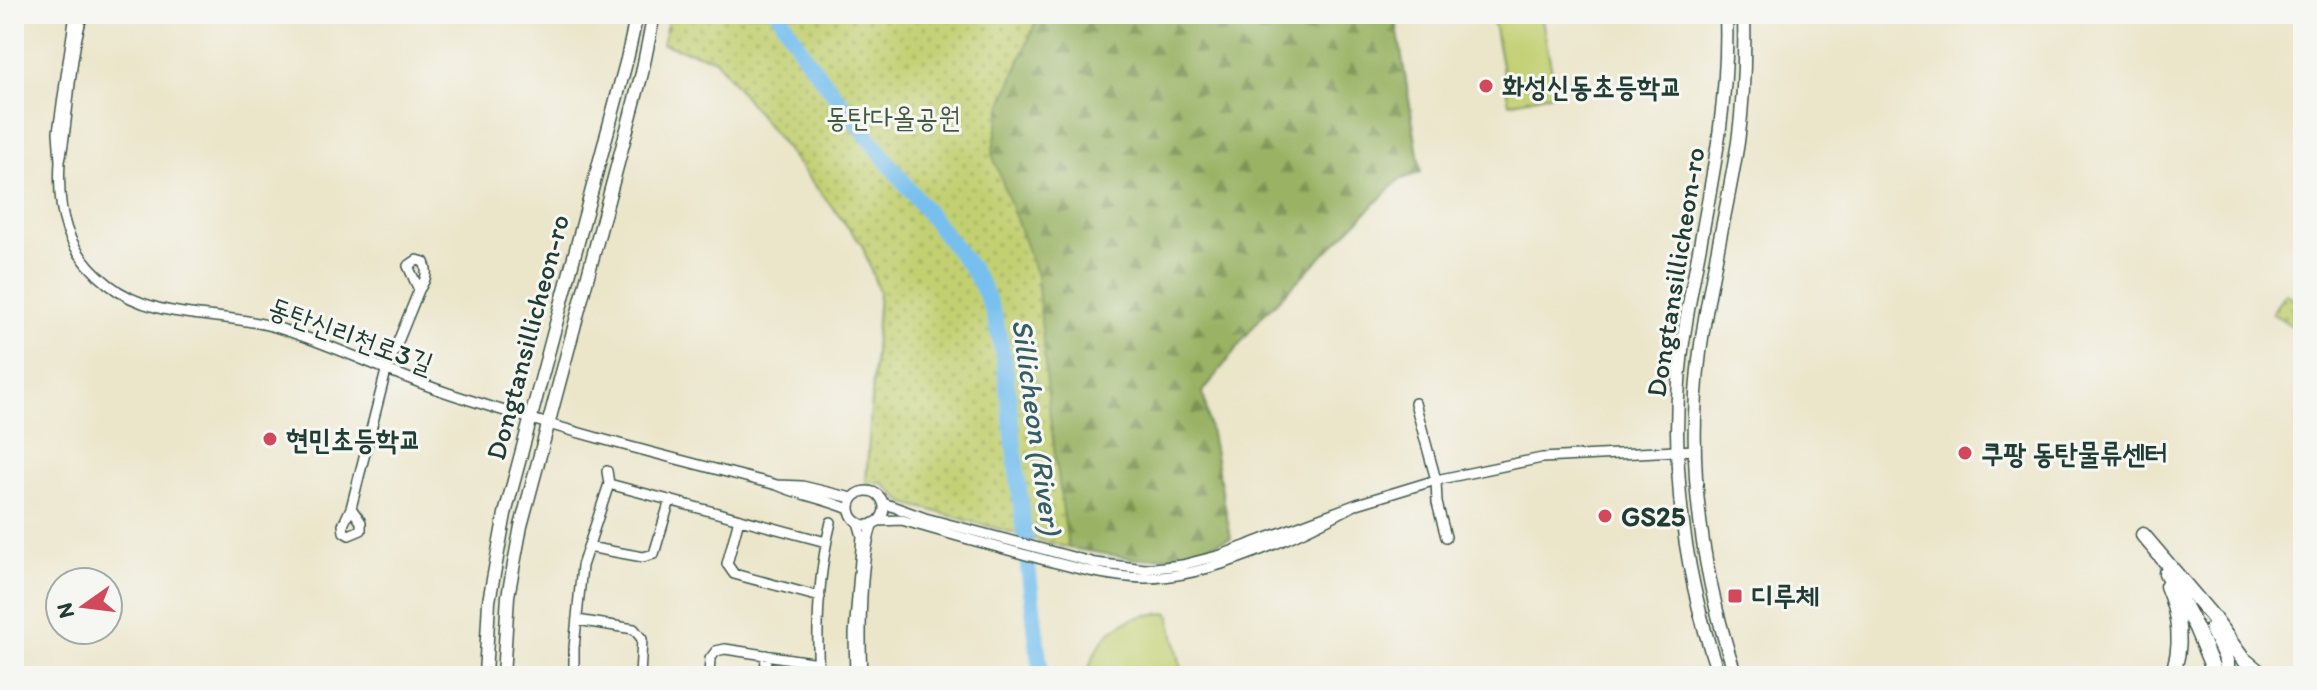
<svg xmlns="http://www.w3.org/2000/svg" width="2317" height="690" font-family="Itim,'Poor Story',sans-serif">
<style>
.forest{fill:url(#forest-firs);stroke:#5c784c;stroke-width:2}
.park{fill:url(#park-dots);stroke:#708653;stroke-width:2}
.pitch{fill:#c2d072;stroke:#708653;stroke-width:2}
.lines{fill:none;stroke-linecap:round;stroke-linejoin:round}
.river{stroke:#76bfef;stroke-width:16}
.minor-casing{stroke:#3e564a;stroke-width:12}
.major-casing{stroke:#3e564a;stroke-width:15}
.highway-casing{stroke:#3e564a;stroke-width:17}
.minor{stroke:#fff;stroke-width:9}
.major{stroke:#fff;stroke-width:12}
.highway{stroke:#fff;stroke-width:14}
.poi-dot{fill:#d1495b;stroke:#f6f6f2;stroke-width:3}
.labels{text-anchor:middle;stroke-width:6;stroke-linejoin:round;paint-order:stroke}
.poi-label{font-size:28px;font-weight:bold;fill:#1f3d34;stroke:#f6f6f2;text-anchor:start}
.park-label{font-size:28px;fill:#405a40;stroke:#f6f6f2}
.street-label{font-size:28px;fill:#1f3d34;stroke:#f6f6f2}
.water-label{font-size:30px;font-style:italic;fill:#355e63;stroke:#f6f6f2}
</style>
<defs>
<pattern id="forest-firs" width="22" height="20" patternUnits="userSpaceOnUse" patternTransform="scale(2)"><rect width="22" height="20" fill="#99b264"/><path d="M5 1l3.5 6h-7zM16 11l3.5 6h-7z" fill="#7c9253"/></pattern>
<pattern id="park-dots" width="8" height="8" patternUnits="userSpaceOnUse" patternTransform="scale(2)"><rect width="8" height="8" fill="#c2d072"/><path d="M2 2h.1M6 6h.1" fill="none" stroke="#9daa5e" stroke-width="1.8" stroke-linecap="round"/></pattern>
</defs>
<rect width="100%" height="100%" fill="#f6f6f2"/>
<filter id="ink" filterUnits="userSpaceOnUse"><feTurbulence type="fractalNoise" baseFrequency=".0125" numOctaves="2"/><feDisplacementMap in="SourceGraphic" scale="16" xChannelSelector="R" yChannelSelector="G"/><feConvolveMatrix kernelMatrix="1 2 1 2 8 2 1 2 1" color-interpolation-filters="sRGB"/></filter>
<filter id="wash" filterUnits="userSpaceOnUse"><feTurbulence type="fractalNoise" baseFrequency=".006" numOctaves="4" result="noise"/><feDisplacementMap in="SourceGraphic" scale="32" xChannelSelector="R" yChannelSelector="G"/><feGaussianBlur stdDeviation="1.8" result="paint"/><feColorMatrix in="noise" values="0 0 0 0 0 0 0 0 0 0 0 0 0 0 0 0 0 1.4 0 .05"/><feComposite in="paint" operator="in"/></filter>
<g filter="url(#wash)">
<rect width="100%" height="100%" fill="#ebe5c9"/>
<!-- forest -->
<path class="forest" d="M1039,14h356l26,158 -22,8 -138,137 -58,75 28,146 -52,18 -42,3 -69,-11 -18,-129 -58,-265 10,-50z"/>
<!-- park -->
<path class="park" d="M670,14h369l-37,90 -10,50 45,122 13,143 18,129 -163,-45 -23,-20h-16l13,-191 -17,-47 -147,-186 -53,-15z
M2285,293l18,12v28l-31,-20z"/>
<!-- pitch -->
<path class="pitch" d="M1516,14h25l15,79 -47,10 -16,-85z
M1169,613l14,63h-96c11,-45 38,-62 82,-63z"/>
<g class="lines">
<!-- river -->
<path class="river" d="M779,14l27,44 165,210c21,31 26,55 33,92l37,316"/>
</g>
</g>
<g filter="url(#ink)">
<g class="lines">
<!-- minor casing -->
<g class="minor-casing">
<path id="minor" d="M75,14l-17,118 2,29c10,-49 8,-100 23,-147
M60,161c-3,51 5,89 48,123 47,38 113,27 167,43 60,18 116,47 176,67 106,35 217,63 326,91
M417,260l7,2c5,11 1,19 -5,28l-11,-24z
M1415,403l21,77 1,23 9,34
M607,471l2,13
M850 508a17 17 0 1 1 34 0a17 17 0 1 1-34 0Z
M1357,504l79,-24 106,-22 153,-8
M351,508l35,-137 33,-81
M351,508l10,14v8l-12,5 -5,-3 -1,-7z
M851,513l-2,-4c-24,-10 -49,-14 -72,-24l25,1 50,12 6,-4
M739,519l-12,45 7,10 86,23
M878,521l24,-1c39,12 78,22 117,33 42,11 83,24 126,25 66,0 154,-43 212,-74l-136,51 -39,10 -37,4 -50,-6 -170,-45 -42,-15
M588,547l55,10 11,-3 16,-54
M577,620l57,9 8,10 -2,37
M574,676v-28l8,-82 27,-82 217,58
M709,676l1,-17 6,-8 9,-2 93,14
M765,676l1,-21
M819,676c-3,-51 0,-105 12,-154
M855,676l-1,-42 8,-98 -4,-14
M862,676c-2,-38 -2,-118 11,-153"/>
</g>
<!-- major casing -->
<g class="major-casing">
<path id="major" d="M485,676l4,-75 16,-87 122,-455 10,-45
M503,676l5,-80 13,-70 121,-453 12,-59
M1719,676c-40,-116 -53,-239 -32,-360 17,-101 43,-199 39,-302
M1736,676c-35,-104 -50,-215 -36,-324 9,-71 27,-140 38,-210 6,-43 7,-85 6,-128"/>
</g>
<!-- highway casing -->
<g class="highway-casing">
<path id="highway" d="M2143,535l68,80 31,43 22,18
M2166,573l30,55 20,48
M2167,586c12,28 17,62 4,90
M2212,629l13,27 4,20"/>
</g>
<!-- minor -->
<use href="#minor" class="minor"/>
<!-- major -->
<use href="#major" class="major"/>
<!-- highway -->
<use href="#highway" class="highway"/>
</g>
</g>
<!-- markers -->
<g class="poi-dot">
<circle cx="1486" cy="86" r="8"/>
<circle cx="270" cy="439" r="8"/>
<circle cx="1965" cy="453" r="8"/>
<circle cx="1605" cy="516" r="8"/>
<rect x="1727" y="588" width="16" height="16" rx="4"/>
</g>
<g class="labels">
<!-- poi labels -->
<g class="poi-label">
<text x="1502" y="96">화성신동초등학교</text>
<text x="286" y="449">현민초등학교</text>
<text x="1981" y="463">쿠팡 동탄물류센터</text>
<text x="1621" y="526">GS25</text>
<text x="1751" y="606">디루체</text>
</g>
<!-- park labels -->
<g class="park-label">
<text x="893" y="127">동탄다올공원</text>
</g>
<!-- street labels -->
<g class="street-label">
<text transform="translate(1675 272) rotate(-81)" y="10">Dongtansillicheon-ro</text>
<text transform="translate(351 335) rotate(20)" y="10">동탄신리천로3길</text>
<text transform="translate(527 337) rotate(-75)" y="10">Dongtansillicheon-ro</text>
</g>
<!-- water labels -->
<g class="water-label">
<text transform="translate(1037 427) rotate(82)" y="10">Sillicheon (River)</text>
</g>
</g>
<!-- margin -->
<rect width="2317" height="690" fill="none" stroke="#f6f6f2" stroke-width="48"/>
<!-- north arrow -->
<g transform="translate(84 606) rotate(256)"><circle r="38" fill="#f6f6f2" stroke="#a0aca6" stroke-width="2"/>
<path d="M0-6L14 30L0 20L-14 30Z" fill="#d1495b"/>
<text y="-12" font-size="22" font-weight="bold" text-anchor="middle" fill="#1f3d34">N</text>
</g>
</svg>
